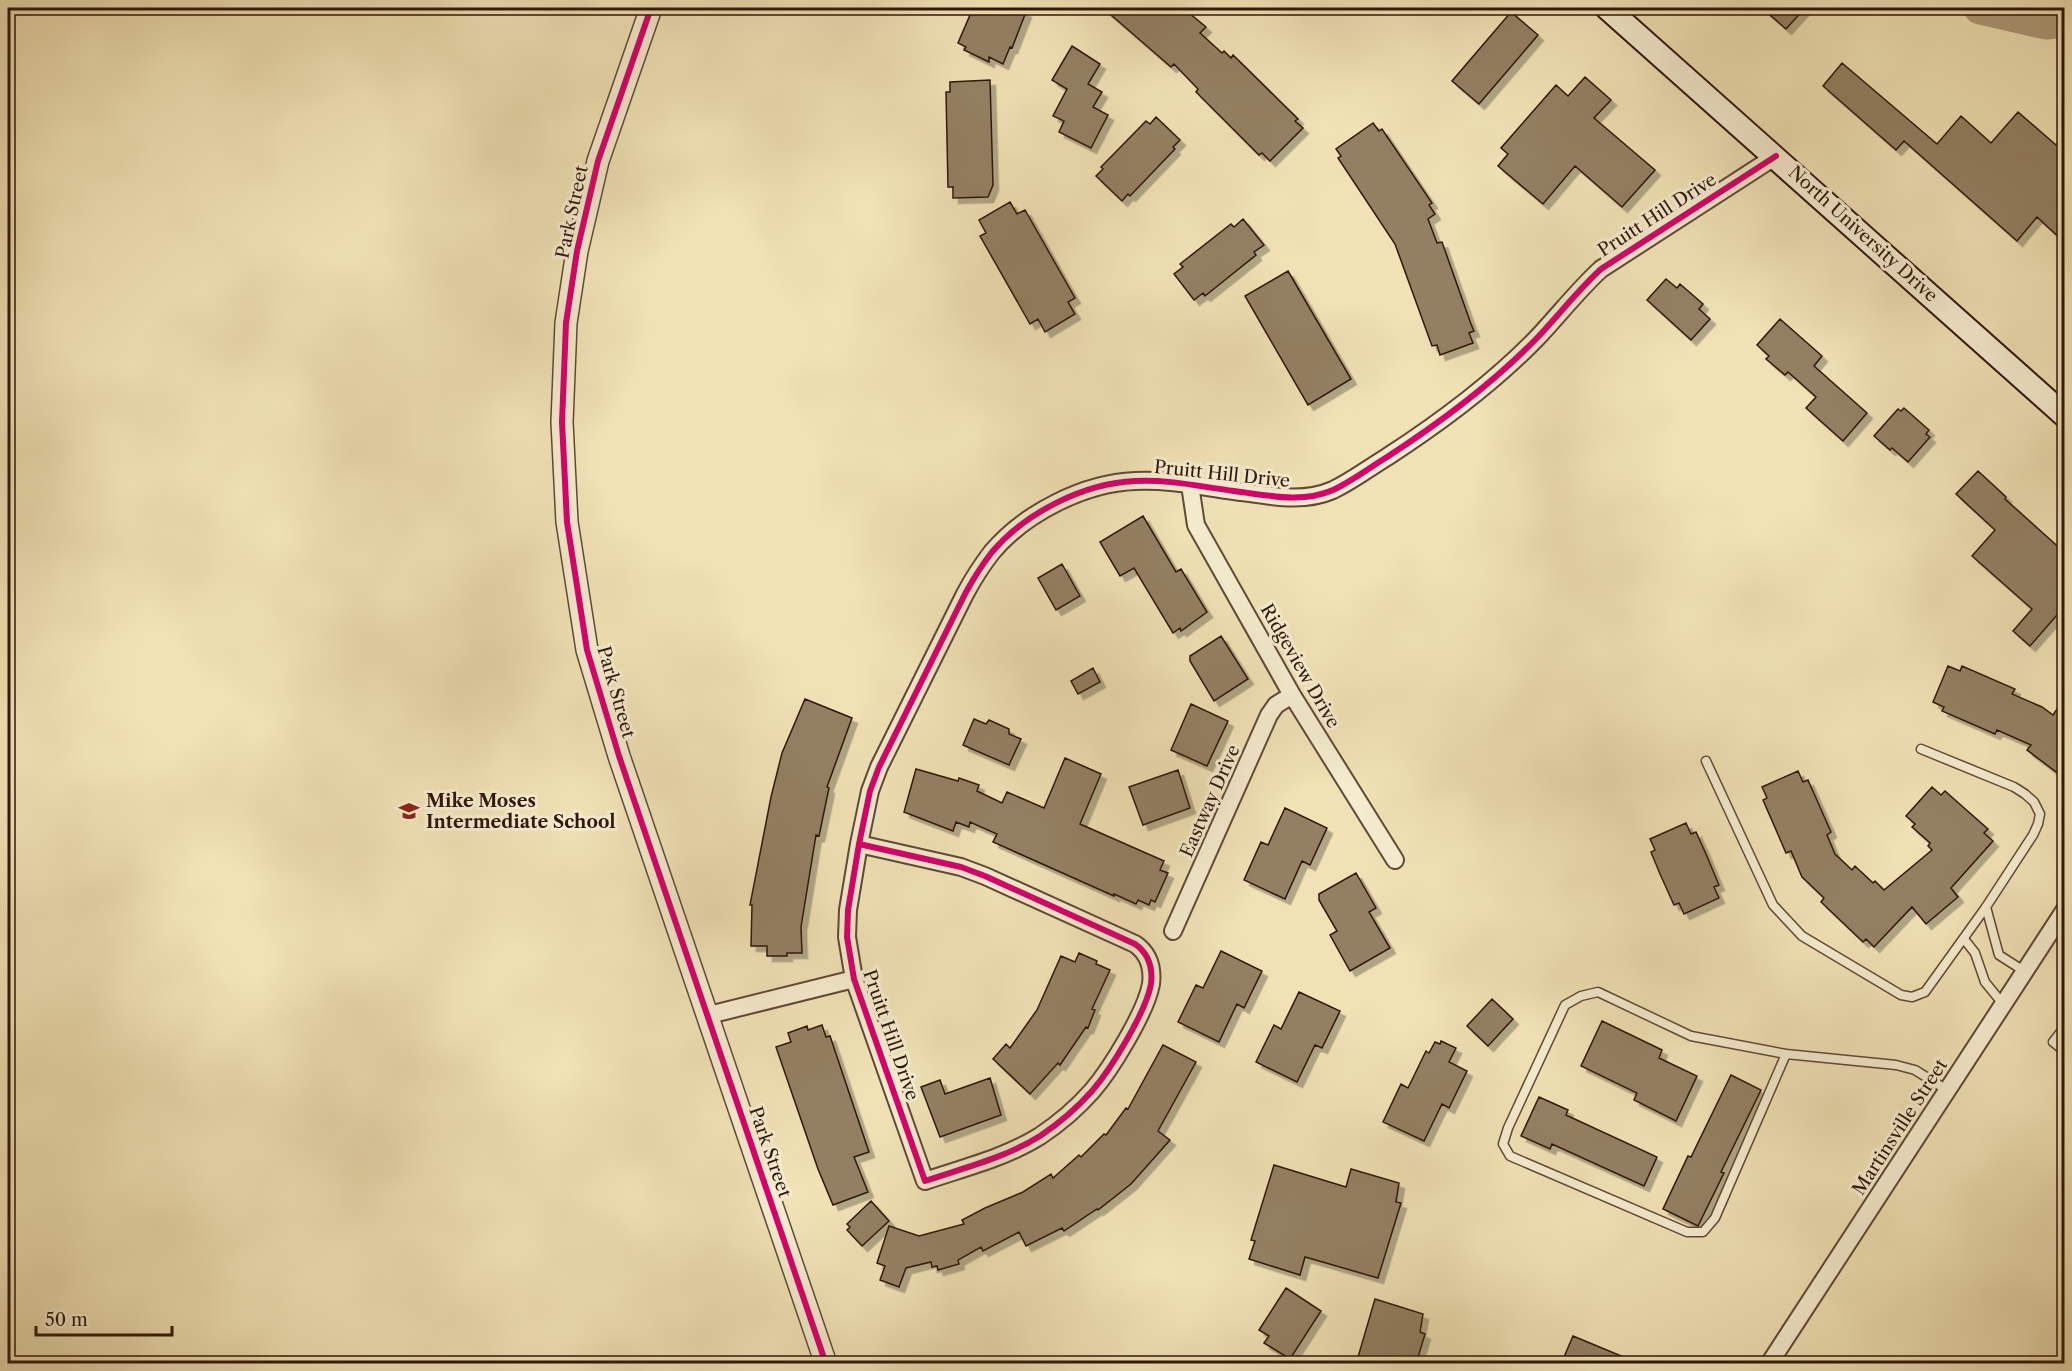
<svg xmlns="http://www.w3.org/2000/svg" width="2072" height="1371" font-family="'Libre Caslon Text',serif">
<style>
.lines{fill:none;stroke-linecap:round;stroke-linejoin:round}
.river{stroke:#ae9d7b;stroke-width:33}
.building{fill:#938063;stroke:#2f160b;stroke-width:1.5;filter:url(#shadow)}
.service-casing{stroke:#5f4936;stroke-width:11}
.minor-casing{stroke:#5f4936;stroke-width:20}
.tertiary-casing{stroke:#5f4936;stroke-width:24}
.secondary-casing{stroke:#2f160b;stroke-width:26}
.service{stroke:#f5eccf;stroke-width:8}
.minor{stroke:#f5eccf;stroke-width:16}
.tertiary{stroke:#f5eccf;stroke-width:21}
.secondary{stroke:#f5eccf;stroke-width:22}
.cycleway-casing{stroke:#f5eccf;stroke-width:10}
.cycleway{stroke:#d6006c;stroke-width:6}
.labels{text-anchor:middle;stroke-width:6;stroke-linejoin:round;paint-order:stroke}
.street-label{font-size:18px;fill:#2f160b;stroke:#f5eccf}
.poi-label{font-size:18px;font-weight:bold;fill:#2f160b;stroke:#f5eccf;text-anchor:start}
</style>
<defs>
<filter id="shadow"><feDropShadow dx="5.5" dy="5.5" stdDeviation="0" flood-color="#0004"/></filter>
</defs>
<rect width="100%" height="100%" fill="#f0e2b5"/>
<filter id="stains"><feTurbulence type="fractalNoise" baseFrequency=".00333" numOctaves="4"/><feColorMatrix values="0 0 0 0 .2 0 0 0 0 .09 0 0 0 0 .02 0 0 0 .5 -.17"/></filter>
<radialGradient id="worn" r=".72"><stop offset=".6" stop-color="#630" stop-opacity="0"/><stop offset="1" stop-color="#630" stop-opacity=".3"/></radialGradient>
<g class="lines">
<!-- river -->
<path class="river" d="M1980,8l66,15 18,-2"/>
</g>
<!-- building -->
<path class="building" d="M973,8h42l11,4 -14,36 -2,-1 -7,17 -14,-7v5l-25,-12 2,-3 -8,-4z
M1103,8h80l23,19 -6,6 22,20 2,-2 7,7 2,-3 65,64 -3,2 8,7 -33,33 -8,-8 -3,2 -63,-63 2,-3 -24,-25 -3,3z
M1762,8h43l-19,21z
M1511,12l27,23 -59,69 -27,-23z
M1072,46l28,18 -12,20 14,8 -9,15 15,8 -17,33 -32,-16 5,-11 -11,-5 14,-27 -15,-9z
M1842,63l95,81 24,-28 30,27 27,-31 38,33 8,-10v107l-27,-25 -20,24 -113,-100 -8,9 -73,-64z
M1585,77l26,23 -17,18 61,52 -33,37 -47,-41 -32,38 -45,-38 10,-12 -7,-6 55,-63 12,11z
M990,80l3,105 -5,12 -35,1v-11h-5l-2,-95h4v-10z
M1156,117l24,23 -7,7 2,2 -45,47 -2,-2 -6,7 -26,-25 7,-7 -2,-2 45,-46 4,3z
M1373,123l6,8 3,-2 50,74 -3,2 6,9 -7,5 9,24 5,-1 29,82 3,7 -5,2 4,10 -33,12 -3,-10 -5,1 -37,-102 -57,-86 3,-2 -5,-7z
M1010,202l7,12 8,-4 50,88 -7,4 7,12 -30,18 -7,-13 -8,5 -50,-88 6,-3 -7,-13z
M1243,219l21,26 -10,7 2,3 -51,41 -2,-3 -9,7 -20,-26 9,-7 -3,-3 51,-40 3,3z
M1288,271l63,108 -43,26 -63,-109z
M1666,279l11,9 3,-4 15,13 8,7 -4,5 11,10 -19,21 -44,-40z
M1780,319l42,37 -8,10 53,47 -24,28 -37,-33 10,-11 -28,-25 -3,3 -19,-16 3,-3 -12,-11z
M1904,408l25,22 -3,4 4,3 -22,25 -16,-14 -2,2 -16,-14 24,-27 3,2z
M1978,471l28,26 -1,2 59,53v55l-34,39 -17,-15 19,-22 -60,-53 23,-26 -39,-36z
M1143,516l33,56 5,-3 26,43 -26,19 -1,-3 -7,5 -39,-65 -14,8 -20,-34z
M1062,564l18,32 -24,14 -18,-32z
M1221,636l27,43 -34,22 -24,-40v-5z
M1948,666l12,5 2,-5 53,23 -3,5 30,13 11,8 11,-16v79l-37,-28 4,-5 -34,-15 -2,4 -53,-23 2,-4 -11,-5z
M1093,668l7,14 -22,12 -7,-13z
M805,699l47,19 -25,69 2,1 -10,48 -3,-1 -15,92 1,26h-15v3h-20v-10h-16l1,-41h-2l21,-108 11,-44z
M1191,704l37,17 -21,45 -36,-16z
M974,719l12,5 3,-4 20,9v5l12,5 -12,26 -46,-20z
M1065,758l36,16 -21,50 84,37 -4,9 8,3 -13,29 -4,-2 -2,5 -11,-5 -2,4 -22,-10v2l-121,-54 4,-8 -27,-12 -1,5 -13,-5 -3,9 -49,-19 12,-43 42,12 1,-3 20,7 -2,6 25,12 5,-11 37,16z
M1178,770l12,38 -47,17 -14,-38z
M1798,771l5,11 5,-2 23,52 -4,3 8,19 17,16 3,-4 18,17 2,-2 9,9 48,-40 -4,-4 2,-3 -18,-16 3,-3 -9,-8 26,-29 9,8 4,-4 18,16 25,22 -4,4 9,8 -42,47 7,9 -32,27 -14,-17 -38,40 -8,-8 -3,3 -42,-40 3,-4 -22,-21 -11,-26 -5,2 -23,-53 4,-2 -5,-11z
M1285,808l42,20 -17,37 -8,-4 -17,38 -41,-19 17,-38 7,3z
M1686,823l5,11 5,-2 10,22 13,31 -5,2 5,11 -35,16 -5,-11 -5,2 -14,-31 -9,-22 4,-2 -5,-11z
M1356,873l20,35 -7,4 21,36 -40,23 -20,-36 7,-4 -18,-31v-6z
M1221,951l41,20 -18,37 -7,-4 -18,38 -41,-20 18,-37 7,3z
M1079,953l18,8 -1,3 14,6 -18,39 3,1 -7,18 -2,-1 -26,38 -2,-2 -28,31 -37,-35 13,-15 4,4 27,-38 24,-54 14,6z
M1299,992l41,19 -18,37 -7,-3 -18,37 -41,-20 18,-37 7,4z
M1492,999l21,20 -25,27 -21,-20z
M1602,1021l60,29 -3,8 38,18 -21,45 -42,-21 3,-7 -56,-27z
M822,1025l4,12 4,-1 39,116 -15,5 14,35 -35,13 -15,-36 -42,-122 15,-5 -3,-9 19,-7 1,4z
M1441,1041l15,7 -7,14 18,9 -18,37 -7,-4 -18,37 -41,-19 18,-38 7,4 18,-37 3,2 6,-11 5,2z
M1163,1045l33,17 -38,69 12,9 -39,44 -33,26 -1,-1 -33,22 -2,-3 -36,18 -7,-14 -36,19 -2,-4 -23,13 1,4 -21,6 -1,-4 -5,1 -1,-5 -25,6 -7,19 -19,-7 5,-14 -8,-3 12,-37 30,10 45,-12 -2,-4 23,-12 38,-16 28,-18 2,4 26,-23 2,2 23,-23 2,1 20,-27 2,1z
M1731,1075l30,15 -40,82 3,1 -26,53 -35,-17 25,-53 3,1z
M990,1078l11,37 -61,22 -19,-50 19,-7 5,14z
M1539,1097l29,13 -2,5 91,42 -13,29 -92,-42 -2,5 -29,-13z
M1274,1165l72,22 5,-18 48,14 -3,19 5,1 -23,75 -73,-21 -5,18 -51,-16 6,-18 -4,-1z
M871,1201l18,20 -27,25 -15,-16 3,-3 -3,-3z
M1286,1288l35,23 -31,48 -26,-16 5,-7 -10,-6z
M1375,1299l48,15 -3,18 5,2 -9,30h-60z
M1573,1336l65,27v1h-77z"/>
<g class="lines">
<!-- service casing -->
<g class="service-casing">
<path id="service" d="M1706,761l67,144 29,31 99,59 11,2 13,-5 61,-85 47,-72 5,-11 2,-10 -6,-12 -9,-8 -11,-7 -93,-38
M1986,907l13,48 25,16
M1964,939l11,14 10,29 18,22
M2064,1028l-11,14 11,9
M1786,1054l-95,-18 -93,-44 -17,4 -16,9 -57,123 -5,16 7,12 177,76h16l12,-14 71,-164 110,11 19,5 32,20"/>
</g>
<!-- minor casing -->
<g class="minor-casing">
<path id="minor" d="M1190,485l6,40 96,170 103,165
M859,844l102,23 24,9 150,68c13,9 18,23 16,40 -5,28 -40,85 -59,107 -15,17 -34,33 -52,45 -35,22 -77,32 -115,45l-71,-202 -7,-42 1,-27 11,-66 11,-53 9,-24 86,-173c8,-15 17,-29 27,-42 33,-39 92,-69 143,-71 33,-2 67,6 99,10 33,4 67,13 99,-1 19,-9 36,-22 54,-33 54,-35 104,-72 149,-118 22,-23 41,-48 65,-70l175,-113
M1173,931l96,-216 7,-10 16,-10
M709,1015l145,-36
M1769,1364l295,-453"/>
</g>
<!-- tertiary casing -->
<g class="tertiary-casing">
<path id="tertiary" d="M651,8l-53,153 -21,90 -11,72 -4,99 5,100 20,128 32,106 207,608"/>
</g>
<!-- secondary casing -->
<g class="secondary-casing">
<path id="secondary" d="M1607,8l457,407"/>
</g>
<!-- service -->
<use href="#service" class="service"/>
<!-- minor -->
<use href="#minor" class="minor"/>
<!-- tertiary -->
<use href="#tertiary" class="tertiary"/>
<!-- secondary -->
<use href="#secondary" class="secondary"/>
<!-- cycleway casing -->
<g class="cycleway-casing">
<path id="cycleway" d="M651,8l-53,153 -21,90 -11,72 -4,99 5,100 20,128 32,106 207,608
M859,844l102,23 24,9 150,68c13,9 18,23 16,40 -5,28 -40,85 -59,107 -15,17 -34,33 -52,45 -35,22 -77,32 -115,45l-71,-202 -7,-42 1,-27 11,-66 11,-53 9,-24 86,-173c8,-15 17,-29 27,-42 33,-39 92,-69 143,-71 33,-2 67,6 99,10 33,4 67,13 99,-1 19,-9 36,-22 54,-33 54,-35 104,-72 149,-118 22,-23 41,-48 65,-70l175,-113"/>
</g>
<!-- cycleway -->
<use href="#cycleway" class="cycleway"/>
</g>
<!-- icons -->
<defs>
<g id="school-bare" transform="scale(1.62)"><path d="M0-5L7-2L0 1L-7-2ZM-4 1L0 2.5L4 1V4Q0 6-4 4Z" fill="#8f2418" stroke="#f5eccf" stroke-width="2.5" paint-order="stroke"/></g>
</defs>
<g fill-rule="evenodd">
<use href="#school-bare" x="409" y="811"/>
</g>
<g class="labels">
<!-- street labels -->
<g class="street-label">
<text transform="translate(572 212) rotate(-78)" y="6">Park Street</text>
<text transform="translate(1657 215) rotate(-33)" y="6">Pruitt Hill Drive</text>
<text transform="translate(1863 234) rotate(42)" y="6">North University Drive</text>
<text transform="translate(1222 474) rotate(6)" y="6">Pruitt Hill Drive</text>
<text transform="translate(1300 666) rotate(60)" y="6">Ridgeview Drive</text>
<text transform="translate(616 692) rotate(74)" y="6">Park Street</text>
<text transform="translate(1210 801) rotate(-66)" y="6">Eastway Drive</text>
<text transform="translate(891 1035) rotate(71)" y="6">Pruitt Hill Drive</text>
<text transform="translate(1900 1127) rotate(-57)" y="6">Martinsville Street</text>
<text transform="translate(770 1152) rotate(71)" y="6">Park Street</text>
</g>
<!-- poi labels -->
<g class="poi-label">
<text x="426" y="807">Mike Moses<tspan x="426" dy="21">Intermediate School</tspan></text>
</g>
</g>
<!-- margin -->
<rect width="2072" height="1371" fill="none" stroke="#f0e2b5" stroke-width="30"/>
<rect x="9" y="9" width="2054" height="1353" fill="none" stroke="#2f160b" stroke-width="3"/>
<rect x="15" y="15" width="2042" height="1341" fill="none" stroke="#2f160b" stroke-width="1.5"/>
<!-- scale -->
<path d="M36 1326v9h136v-9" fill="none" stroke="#2f160b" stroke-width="3"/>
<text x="45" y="1326" font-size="18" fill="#2f160b" stroke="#f5eccf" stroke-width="4.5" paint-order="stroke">50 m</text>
<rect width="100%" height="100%" filter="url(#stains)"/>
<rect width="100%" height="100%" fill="url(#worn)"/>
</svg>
